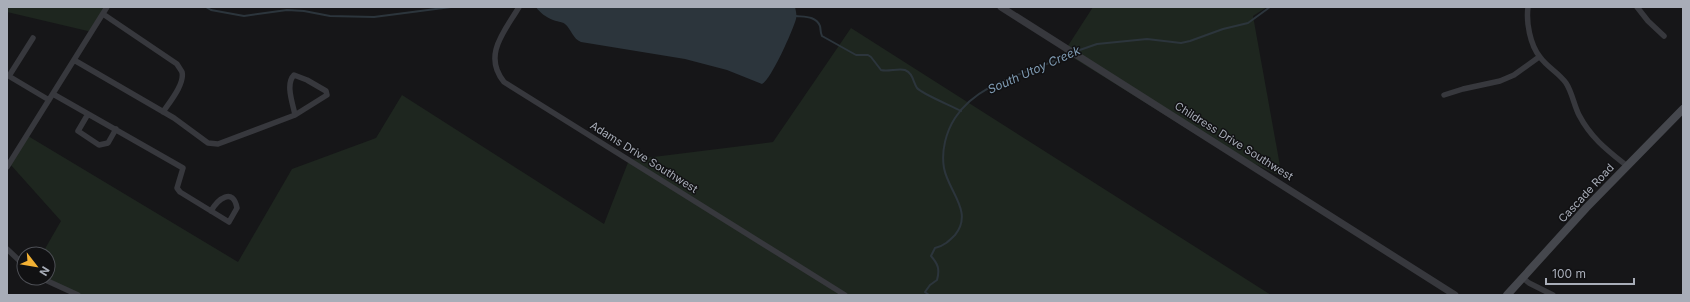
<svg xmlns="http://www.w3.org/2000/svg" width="1690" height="302" font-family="Inter,sans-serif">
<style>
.green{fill:#1e261f}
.water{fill:#2c353c}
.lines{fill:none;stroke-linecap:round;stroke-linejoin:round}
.stream{stroke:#2c353c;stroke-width:2}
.minor{stroke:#37383d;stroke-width:5.5}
.tertiary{stroke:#37383d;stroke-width:7}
.secondary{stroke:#45474d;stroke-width:8}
.labels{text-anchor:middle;stroke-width:3;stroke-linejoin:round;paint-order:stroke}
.street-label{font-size:11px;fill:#a8adb8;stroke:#111113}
.water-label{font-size:12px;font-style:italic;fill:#7f9bb3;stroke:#111113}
</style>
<rect width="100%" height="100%" fill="#161618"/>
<!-- green -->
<path class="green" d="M7,7h101l-16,25 -85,-20z
M1093,7h174l-14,9 29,161 -77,-37 -141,-88z
M851,28l420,267h-1194l-37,-17h8v-24h-6l19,-33 -51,-57 18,-28 210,126 54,-93 84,-31 26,-43 202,129 25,-64 144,-18z"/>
<!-- water -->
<path class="water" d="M536,7h259c1,4 2,9 1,12 -3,11 -25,61 -34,65l-35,-14 -42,-11 -104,-17c-8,-3 -10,-13 -16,-18 -4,-3 -8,-2 -12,-4 -6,-2 -14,-8 -17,-13z"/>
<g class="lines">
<!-- stream -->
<path class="stream" d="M206,7l5,3 33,6 43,-6 17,1 26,5 44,1 77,-10
M796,16c9,1 20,0 24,10 1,4 0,6 2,10l34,19h12l3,2 10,13c7,2 17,-2 24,0 8,3 8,12 12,18 5,6 35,18 44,23
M1074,52l23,-8 50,-5 34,4 9,-2 33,-12 25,-6 22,-16
M929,295l-4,-3 5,-7 7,-5c3,-11 1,-16 -6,-24l4,-8c9,-2 14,-7 20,-13 19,-23 -7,-44 -11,-67 -3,-17 2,-36 11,-50 25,-38 77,-45 115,-64"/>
<!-- minor -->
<path class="minor" d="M519,7c-14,24 -37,48 -15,75l341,213
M1528,7c-2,15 2,38 12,50 7,10 19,16 26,26 6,9 8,22 13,32 12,23 28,35 48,51
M1637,7l11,14 16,15
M103,14l74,50c1,2 4,6 5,8 3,12 -13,31 -19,40
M74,60l100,58 34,25 10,1 77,-29
M7,75l42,25
M294,75l13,5 19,11 1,4 -32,20c-2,-11 -10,-31 -1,-40z
M9,76l24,-38
M53,94l130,74 -6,20 3,4 49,30 8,-14c-4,-21 -19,-9 -26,3
M1444,95l19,-6 37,-8 14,-6 25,-18
M88,114l-10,17 21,14 9,-2 8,-14
M7,167l100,-160
M7,249l17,16
M41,278l37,17
M1523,278l6,5 24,12"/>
<!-- tertiary -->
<path class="tertiary" d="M1001,7l454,288"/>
<!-- secondary -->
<path class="secondary" d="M1507,295l79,-87 97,-99"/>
</g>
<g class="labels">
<!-- street labels -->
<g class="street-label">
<text transform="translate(1234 141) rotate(32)" y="4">Childress Drive Southwest</text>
<text transform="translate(644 157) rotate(32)" y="4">Adams Drive Southwest</text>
<text transform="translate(1586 193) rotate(-47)" y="4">Cascade Road</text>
</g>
<!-- water labels -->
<g class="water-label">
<text transform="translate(1034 70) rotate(-24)" y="4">South Utoy Creek</text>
</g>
</g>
<!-- border -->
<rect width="1690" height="302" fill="none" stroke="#a8adb8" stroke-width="16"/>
<!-- north arrow -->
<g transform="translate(36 266) rotate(121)"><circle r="19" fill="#111113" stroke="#4d4f55"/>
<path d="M0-3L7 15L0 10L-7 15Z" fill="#f2b134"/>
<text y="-6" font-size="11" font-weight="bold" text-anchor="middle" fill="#a8adb8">N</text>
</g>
<!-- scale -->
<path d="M1546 278v6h88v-6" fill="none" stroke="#a8adb8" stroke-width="2"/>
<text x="1552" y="278" font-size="12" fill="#a8adb8" stroke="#111113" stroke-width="3" paint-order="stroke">100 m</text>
</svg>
